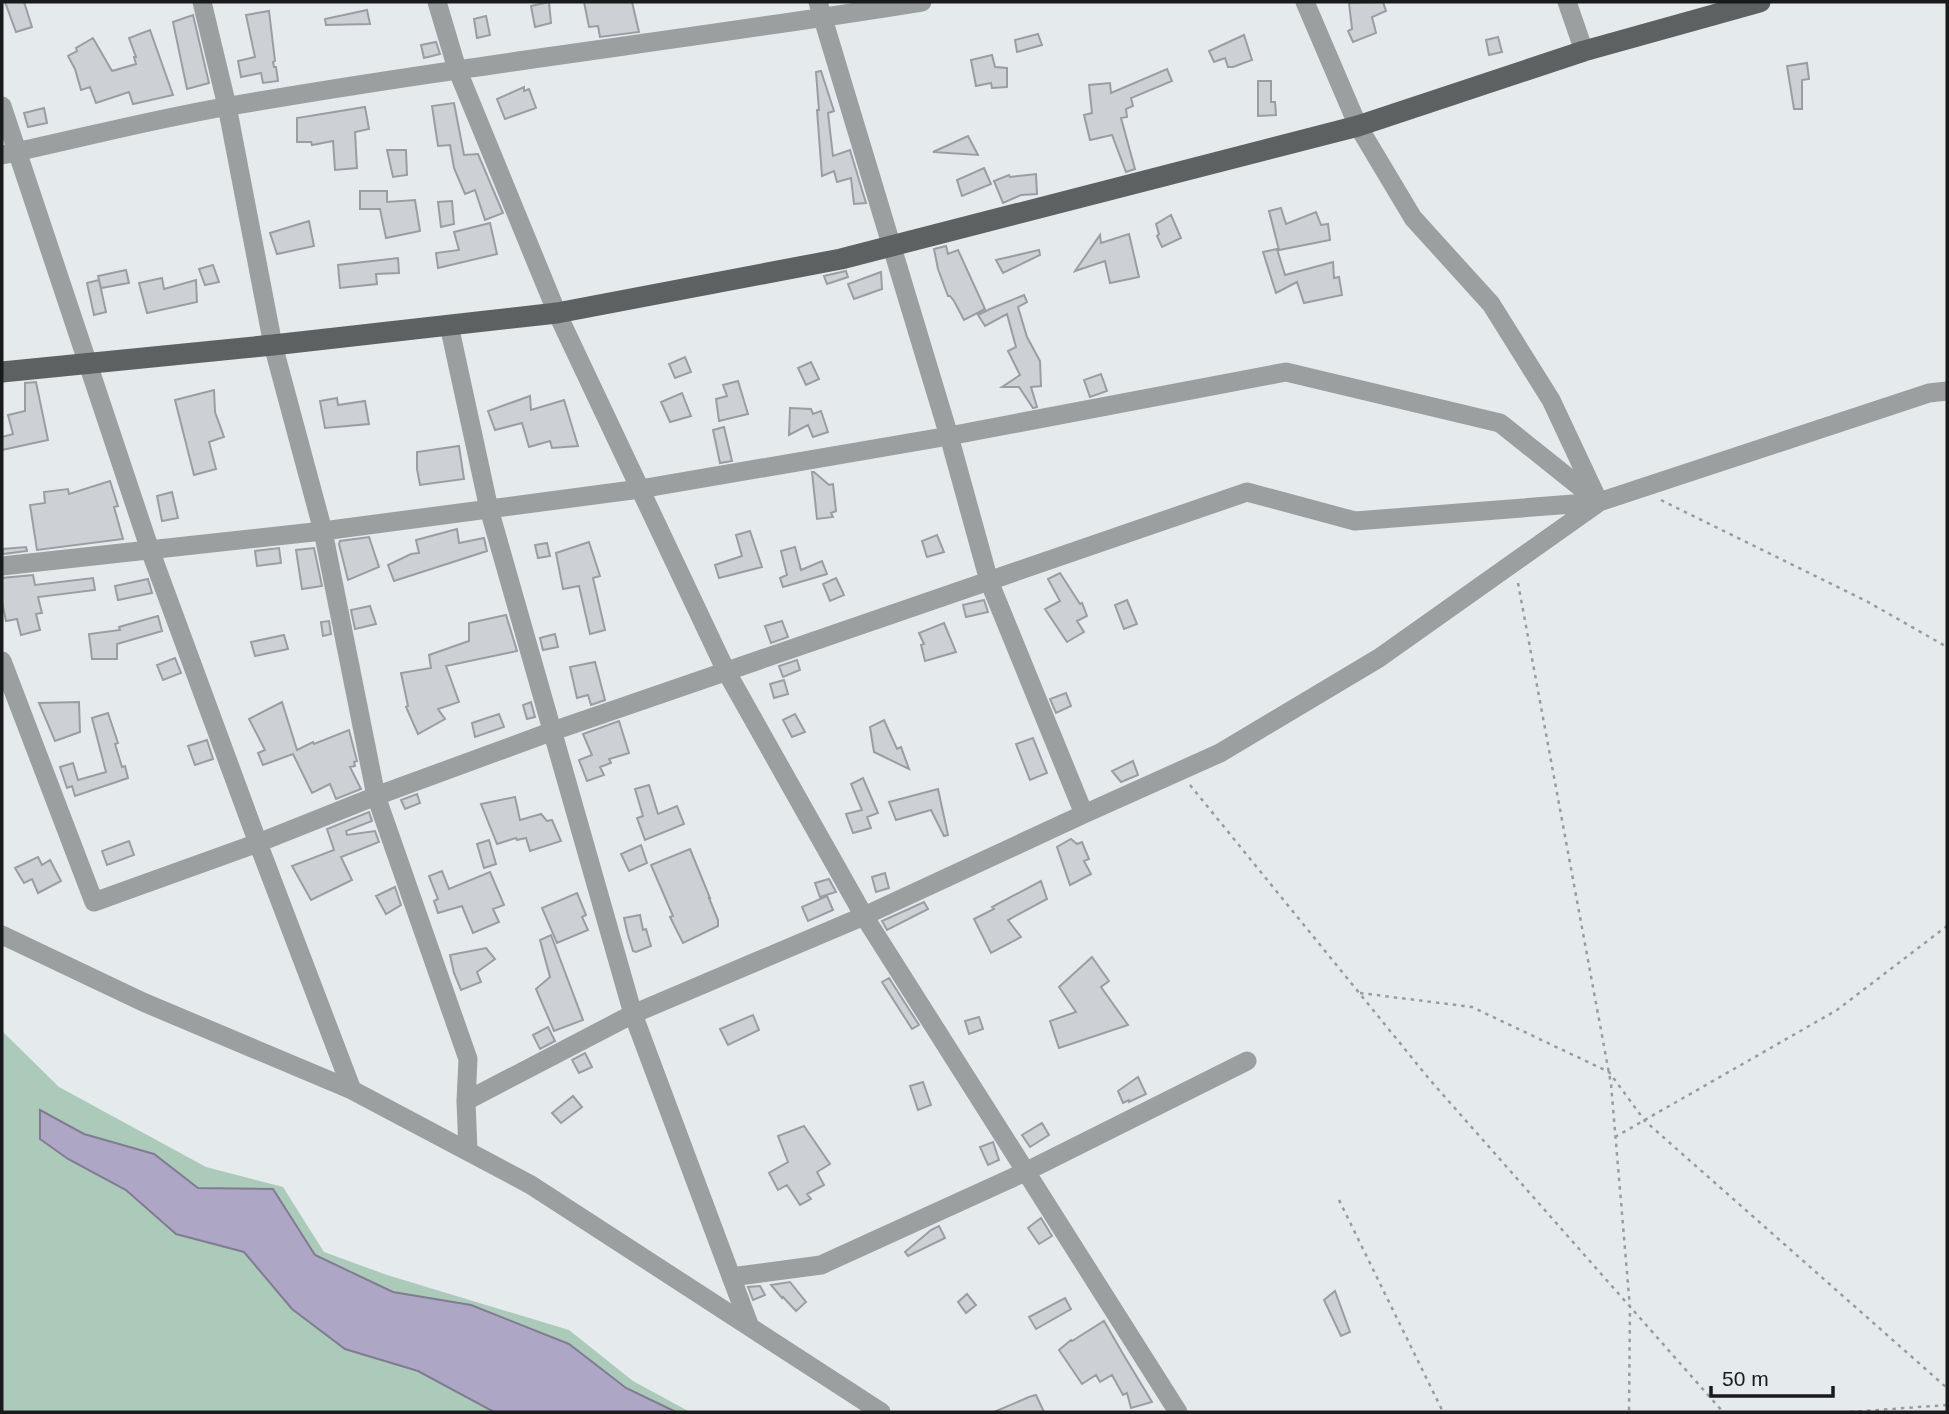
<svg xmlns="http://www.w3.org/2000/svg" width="1949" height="1414" font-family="Helvetica,sans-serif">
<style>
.green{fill:#accaba}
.water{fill:#aea6c5;stroke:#817c92;stroke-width:2}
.building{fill:#cdd0d4;stroke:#9b9da2;stroke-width:2}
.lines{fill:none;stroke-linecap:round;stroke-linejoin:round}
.path{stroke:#989c9e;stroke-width:2.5;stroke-dasharray:3.5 5;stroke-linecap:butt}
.minor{stroke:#9c9f9f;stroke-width:19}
.major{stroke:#5d6161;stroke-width:21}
</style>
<rect width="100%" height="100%" fill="#e5eaed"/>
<!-- green -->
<path class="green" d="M2,1031l57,56 147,80 77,20 41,65 63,23 182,55 64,51 57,31h-14l-50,-24 -57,-44 -98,-39 -78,-13 -78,-37 -42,-66 -75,-1 -44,-34 -70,-20 -43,-24 -1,29 28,20 58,31 50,44 68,18 48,57 53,40 73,22 76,41h-492z"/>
<!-- water -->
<path class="water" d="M40,1110l44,24 70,20 44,34 75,1 42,66 78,37 78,13 98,39 57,44 50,24h-182l-76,-41 -73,-22 -53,-40 -48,-57 -68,-18 -50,-44 -58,-31 -28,-20z"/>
<!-- building -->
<path class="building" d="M5,2h19l8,25 -16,5z
M549,2l2,21 -16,4 -4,-21z
M584,2h48l7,30 -39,5 -2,-11 -9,1z
M1383,2l3,9 -14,6 4,16 -23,9 -5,-11 4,-2 -3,-26z
M367,10l3,14 -44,1 -1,-6z
M269,11l6,50 -2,1 1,5h2l2,14 -15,2 -2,-10 -20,4 -3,-16 17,-4 -9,-42z
M193,15l16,68 -22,6 -14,-67z
M486,16l4,19 -13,3 -3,-19z
M150,30l23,65 -40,9 -4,-12 -33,11 -6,-16 -9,3 -6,-21 -7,-13 9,-5 -1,-3 17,-10 19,33 24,-7 -2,-7h2l-7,-19z
M1038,34l4,11 -25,7 -2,-12z
M1244,35l8,25 -19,7h-5l-3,-9 -11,4 -5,-11z
M1498,37l4,15 -13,3 -3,-15z
M436,42l4,12 -16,4 -3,-13z
M992,55l3,12 12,1v19l-15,1 -1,-5 -15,3 -5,-26z
M1807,63l2,16 -7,1v29h-8l-7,-43z
M1167,69l5,12 -41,17 2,8 -7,3 1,8 -6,1 14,51 -9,3 -14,-37 -22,5 -6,-25 8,-2 -3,-28 21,-2 1,10z
M821,71l13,40 -6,2 5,43 17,-6 16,53 -12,1 -3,-26 -14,4 -3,-11 -12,5 -5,-66h2l-3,-38z
M1258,81h13v21h4l1,13 -18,1z
M524,87v4l5,-2 7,19 -31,11 -8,-20z
M454,103l10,52 14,-1 25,59 -18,7 -10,-30 -10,4 -11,-26 -4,-23 -12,1 -6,-40z
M365,107l4,22 -14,3 2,36 -22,2 -2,-29 -21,4 -1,-3h-14v-24z
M44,108l3,15 -19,4 -4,-14z
M968,136l10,19 -45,-3z
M387,150h19l1,25 -14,2z
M984,168l7,16 -29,12 -5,-16z
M1036,174l1,20 -16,1 -18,8 -9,-22 15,-6 1,2z
M360,191h27v11l28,-2 5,31 -34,7 -6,-29h-20z
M452,201l2,23 -13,3 -3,-25z
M1281,208l5,16 30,-12 5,13 7,-1 2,16 -51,10 -10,-39z
M1171,215l10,23 -19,9 -5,-11 2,-2 -3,-10z
M309,221l5,25 -37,8 -7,-21z
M490,223l7,31 -59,14 -2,-15 23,-3 -5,-18z
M1129,234l10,43 -29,6 -5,-22 -30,10 25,-36 1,8z
M946,246l2,8 10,-4 27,59 -21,11 -10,-19 -4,-5h-2l-10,-27 -4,-20z
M1277,249l8,26 48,-13 1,16 5,-1 3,18 -38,8 -7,-21 -21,11 -13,-41z
M1039,250l1,5 -37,18 -7,-13z
M398,258l1,15 -23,1 1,10 -37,4 -2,-23z
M213,265l6,17 -14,3 -6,-16z
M126,270l3,13 -28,5 -3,-12z
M846,271l2,6 -21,7 -3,-8z
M881,272l1,17 -28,10 -6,-15z
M162,278l2,11 32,-9 1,22 -50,11 -8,-30z
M99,280l7,32 -12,3 -7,-32z
M1024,295l3,7 -9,5 9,30 13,24 1,25 -10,1 6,20 -4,1 -14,-21h-17l18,-12 -12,-24 8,-4 -9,-33 -22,12 -7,-11 12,-6z
M685,357l6,15 -16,6 -6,-14z
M811,362l8,17 -13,6 -8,-17z
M1101,374l6,17 -17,6 -6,-17z
M738,381l10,33 -29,7 -3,-22 11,-3 -4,-11z
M36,382l12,58 -46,10v-13l11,-3 -5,-19 17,-4v-28z
M214,390l1,22 9,25 -15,5 7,27 -22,6 -19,-75z
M682,393l9,23 -21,6 -9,-20z
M530,396l1,14 33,-10 14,46 -26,2 -2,-7 -21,6 -7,-24 -27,7 -7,-19z
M337,398l1,7 27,-4 4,23 -44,4 -5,-27z
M790,408l21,1 2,5 8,-3 7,21 -15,5 -5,-12 -19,10z
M724,427l8,34 -12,2 -7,-33z
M459,446l5,33 -44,6 -3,-16v-17z
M812,472h2l15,13 4,-1 3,27 -5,2 2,4 -16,2z
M110,481l8,25 -4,1 9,32 -86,11 -7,-45 15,-2 -1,-11 24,-3 1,5z
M172,492l6,26 -16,3 -5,-25z
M457,529l2,14 25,-5 3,13 -93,30 -6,-16 23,-11 8,-1 -3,-13z
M750,531l12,36 -43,11 -4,-13 27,-9 -6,-21z
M937,535l7,17 -17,5 -5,-16z
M369,537l10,30 -31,13 -9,-36 1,-3z
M589,542l11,34 -7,2 12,52 -15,4 -11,-48 -16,3 -7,-36z
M547,543l3,13 -12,2 -3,-13z
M26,547l1,4 -24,3v-5z
M795,547l6,23 21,-9 5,13 -44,13 -3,-9 7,-3 -6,-24z
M279,548l2,15 -24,3 -2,-15z
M314,548l8,38 -20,3 -6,-39z
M1060,573l20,31 2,-1 5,13 -10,5 7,11 -17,10 -22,-33 15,-8 -12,-22z
M33,575l2,10 58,-7 2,12 -57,7 4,16 -6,1 4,16 -19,5 -4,-16 -11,2 -4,-19v-24z
M836,578l8,17 -14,6 -7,-17z
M148,579l4,14 -34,7 -3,-14z
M984,600l4,12 -22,5 -3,-12z
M1127,600l10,24 -13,5 -9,-24z
M370,606l6,18 -21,5 -4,-19z
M506,615l11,36 -71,15 13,36 -21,7 7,10 -27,15 -12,-27 2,-1 -7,-33 30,-5 -2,-13 40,-14v-18z
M158,616l4,15 -45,13v15h-25l-3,-25 31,-4 -1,-3z
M329,621l2,13 -8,2 -2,-14z
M782,621l6,16 -17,6 -6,-17z
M944,623l12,29 -31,9 -4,-16 3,-1 -5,-11z
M555,634l3,13 -15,3 -3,-12z
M284,635l4,14 -33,7 -4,-14z
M175,658l6,15 -18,7 -6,-15z
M797,660l3,10 -17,7 -4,-11z
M595,662l10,38 -14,5 -3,-10 -11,3 -7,-31z
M784,680l4,14 -14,4 -4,-14z
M1066,693l5,13 -15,7 -6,-14z
M79,702l1,30 -25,9 -16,-38z
M282,702l15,48 16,-8 1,2 35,-14 8,31 -3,1 1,4 -5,1 11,22 -25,10 -6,-15 -18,9 -19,-39 -30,11 -5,-12 7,-3 -16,-31z
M531,702l4,15 -8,2 -4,-14z
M108,713l10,30 -3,1 7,23 3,-1 3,12 -53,18 -3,-10 -5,2 -7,-21 13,-4 5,17 28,-8 -14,-54z
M499,714l5,13 -29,10 -3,-14z
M795,714l10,18 -13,5 -9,-17z
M884,720l13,29 4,-2 8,22 -35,-17 -4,-25z
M619,721l10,32 -20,6 2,4 -11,4 4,8 -17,6 -8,-21 13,-5 -9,-21z
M1033,738l14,35 -17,7 -14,-36z
M207,740l6,19 -18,6 -7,-19z
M1133,761l5,14 -17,7 -9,-11z
M863,778l15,35 -11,4 4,11 -18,5 -7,-19 16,-4 -11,-26z
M649,785l9,29 19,-8 7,18 -39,16 -8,-22 6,-2 -8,-27z
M938,789l10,46 -4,1 -13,-26 -35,10 -7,-18z
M417,794l3,9 -15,6 -4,-9z
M515,797l5,23 21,-6 6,7 5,-1 9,21 -31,10 -4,-13 -9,2 -1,-2 -19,6 -16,-40z
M369,812l3,9 -26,10 1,4 28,-4 4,11 -38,15 11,23 -41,20 -19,-34 42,-16 -7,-21z
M1071,839l6,5 5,-2 7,17 -5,2 7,13 -21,11 -13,-38z
M489,840l7,24 -12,4 -7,-24z
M129,841l5,14 -27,10 -5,-14z
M641,845l6,18 -18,8 -8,-17z
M690,849l20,49h-1l9,22v6l-35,17 -13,-26 3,-1 -22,-51z
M38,857l4,8 8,-5 11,21 -23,12 -6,-14 -8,4 -9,-15z
M442,871l7,18 41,-17 14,33 -11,4 6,13 -26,11 -11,-27 -24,7 -4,-12 4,-2 -9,-23z
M885,873l4,15 -13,4 -4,-15z
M829,879l7,13 -16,5 -5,-14z
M1041,881l6,18 -39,21 13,17 -30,16 -17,-34 20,-10 -2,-2z
M395,887l6,18 -15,9 -10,-18z
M577,893l9,22 -4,2 6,13 -31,13 -15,-35z
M827,896l6,14 -25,11 -6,-14z
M924,902l4,7 -41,21 -5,-9z
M640,915l3,15 3,-1 5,17 -15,6 -3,-1 -5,-16 -4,-17z
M551,935l32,85 -29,11 -18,-42 14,-12 -10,-37z
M486,948l9,11 -18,13 4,10 -20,8 -7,-17 -4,-18z
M1092,957l17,24 -8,6 27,38 -69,23 -9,-27 26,-9 -17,-25z
M889,978l30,47 -7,4 -30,-47z
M753,1015l6,15 -31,15 -8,-16z
M979,1017l4,12 -14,5 -4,-13z
M548,1027l7,14 -15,8 -7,-14z
M585,1053l7,14 -13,6 -7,-13z
M1138,1077l8,17 -17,8v-2l-6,3 -5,-12z
M923,1082l8,23 -13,5 -8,-24z
M573,1096l9,11 -21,16 -9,-10z
M1042,1123l7,12 -19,12 -8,-12z
M804,1126l26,38 -13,8 7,13 -17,9 4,5 -11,6 -13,-20 -9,5 -9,-17 19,-11 -10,-26z
M993,1142l6,18 -11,5 -8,-18z
M1041,1218l11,18 -13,8 -11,-16z
M939,1226l6,12 -37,18 -3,-4 26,-22z
M790,1282l16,20 -10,9 -13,-14 -1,1 -11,-13z
M760,1286l5,9 -12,5 -5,-13z
M1335,1291l15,41 -9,4 -17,-36z
M967,1294l9,11 -10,8 -8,-11z
M1065,1298l6,11 -35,20 -7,-12z
M1104,1321l19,33 29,48 -21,6 -4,-15 -4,2 -11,-20 -12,7 -4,-7 -14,9 -23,-34 12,-10 1,1z
M1036,1395l8,17h-50l35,-15z"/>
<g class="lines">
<!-- path -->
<path class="path" d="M1661,500l207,102 79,45
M1518,583l93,501 19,224 -1,104
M1190,785l240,295 293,332
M1360,993l112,14 137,65 36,49 302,267
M1615,1137l222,-127 110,-84
M1339,1200l104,212
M1850,1412l97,-7"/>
<!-- minor -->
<path class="minor" d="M202,2l25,104 46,239 50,186 53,265 92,263 -2,42 2,50
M437,2l20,67 100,244 169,358 138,245 314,496
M818,2l131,434 40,145 95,233
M1305,2l53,124 55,92 78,86 60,96 46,98
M1567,2l17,49
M2,106l148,444 108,293 94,247
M2,155c76,-16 151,-36 228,-49 230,-40 461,-67 692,-104
M449,325l40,184 144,505 117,313
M2,566l321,-35 317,-42 309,-53 337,-64 214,51 99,79
M2,661l92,241 164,-59 118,-47 177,-65 694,-239 108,29 244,-19 330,-109 18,-2
M2,935l141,67 209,88 179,95 350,227
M466,1101l167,-87 231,-98 220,-102 136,-61 159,-95 219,-155
M731,1277l90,-12 204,-93 222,-111"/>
<!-- major -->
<path class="major" d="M2,372l271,-27 284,-32 284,-54 517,-133 226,-75 176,-49"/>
</g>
<!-- border -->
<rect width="1949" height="1414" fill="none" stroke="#181a1b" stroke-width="7"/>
<!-- scale -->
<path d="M1711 1386v10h122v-10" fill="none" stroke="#181a1b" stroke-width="3.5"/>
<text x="1722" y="1386" font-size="21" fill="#181a1b" stroke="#e5eaed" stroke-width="5" paint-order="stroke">50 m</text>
</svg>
